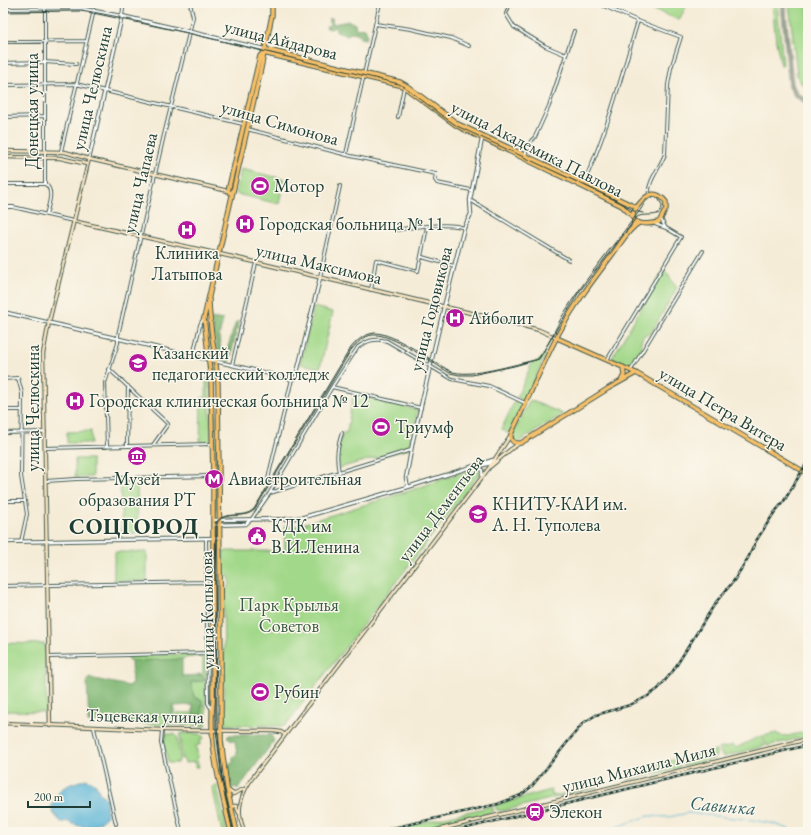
<svg xmlns="http://www.w3.org/2000/svg" width="811" height="835" font-family="'EB Garamond',serif">
<style>
.green{fill:#a2d889;stroke:#608a5e}
.forest{fill:#81b875;stroke:#507a54}
.water{fill:#58b3d6;stroke:#3c7885}
.lines{fill:none;stroke-linecap:round;stroke-linejoin:round}
.stream{stroke:#58b3d6;stroke-width:1}
.taxiway{stroke:#8a9486;stroke-width:5.5}
.minor-casing{stroke:#3f574c;stroke-width:4}
.tertiary-casing{stroke:#3f574c;stroke-width:4.5}
.secondary-casing{stroke:#3f574c;stroke-width:4.5}
.primary-casing{stroke:#3f574c;stroke-width:5.5}
.minor{stroke:#fff;stroke-width:2}
.tertiary{stroke:#fff;stroke-width:2.5}
.secondary{stroke:#fbe6c4;stroke-width:2.5}
.primary{stroke:#f6c06b;stroke-width:3.5}
.tram{stroke:#1f3d34;stroke-width:1}
.rail-casing{stroke:#1f3d34;stroke-width:2.5}
.rail{stroke:#fbf7ec;stroke-width:1;stroke-dasharray:3;stroke-linecap:butt}
.labels{text-anchor:middle;stroke-width:3;stroke-linejoin:round;paint-order:stroke}
.street-label{font-size:18px;fill:#1f3d34;stroke:#fbf7ec}
.poi-label{font-size:18px;fill:#1f3d34;stroke:#fbf7ec;text-anchor:start}
.park-label{font-size:18px;fill:#395c45;stroke:#fbf7ec}
.water-label{font-size:19px;font-style:italic;fill:#306065;stroke:#fbf7ec}
.district-label{font-size:22px;font-weight:bold;letter-spacing:1px;fill:#1f3d34;stroke:#fbf7ec}
</style>
<rect width="100%" height="100%" fill="#fbf7ec"/>
<filter id="ink" filterUnits="userSpaceOnUse"><feTurbulence type="fractalNoise" baseFrequency=".025" numOctaves="2"/><feDisplacementMap in="SourceGraphic" scale="8" xChannelSelector="R" yChannelSelector="G"/><feConvolveMatrix kernelMatrix="1 2 1 2 8 2 1 2 1" color-interpolation-filters="sRGB"/></filter>
<filter id="wash" filterUnits="userSpaceOnUse"><feTurbulence type="fractalNoise" baseFrequency=".012" numOctaves="4" result="noise"/><feDisplacementMap in="SourceGraphic" scale="16" xChannelSelector="R" yChannelSelector="G"/><feGaussianBlur stdDeviation="0.9" result="paint"/><feColorMatrix in="noise" values="0 0 0 0 0 0 0 0 0 0 0 0 0 0 0 0 0 1.4 0 .05"/><feComposite in="paint" operator="in"/></filter>
<g filter="url(#wash)">
<rect width="100%" height="100%" fill="#f5ecd7"/>
<!-- green -->
<path class="green" d="M637,3h51l-9,17z
M772,3h5l6,62 -2,1 -5,-24z
M789,3h19v84l-7,-4 -4,-8z
M241,169l43,10 -5,25 -43,-10z
M664,269l13,19 -26,45 -7,2 -3,6 1,7 -8,13 -6,4 -16,-7z
M314,307l19,5 -13,56 -20,-4z
M544,354l2,1 -22,47 -7,-5 15,-34 9,-4z
M212,364h2l1,2 2,143 -1,7z
M206,379h3l2,62 -1,2 -10,-1 1,-44h5z
M353,394l65,16 -10,39 -69,19c-2,-14 0,-22 4,-35l4,-1z
M515,400l9,4 -16,30 -6,-5v-1z
M530,400l33,14 -45,28 -4,-2 -2,-4z
M91,431v12h-24v-11z
M75,459h17v18h-17z
M475,468l5,4 -6,9 -189,245 -60,-1 -2,-135 6,-3 1,-4 -1,-7 -6,-3v-22h62l-1,-25h12l113,-35z
M120,480h17l1,53 -16,1z
M115,552h32v29h-33v-21h1z
M3,643l42,1 2,68 -44,-1z
M192,654h2l1,3 -12,1 -1,2 -54,1v-3l2,-2z
M198,654h6l2,2v49h-4v-5l-8,-3 -3,-15 13,-1v-4l-6,-3h5v-17h-6z
M172,706h2l1,14h2v-7h14l6,2 3,-9h6v20l-118,-4v-9l84,2z
M808,731v5l-41,10 -3,-6 -2,1 3,5 -42,11 -5,-8 15,-4 3,3 22,-11 19,-4 1,2 10,1z
M182,733l19,1 3,4 -4,3 1,3 -5,2 2,12h-2l3,9h-4v-5l-10,1 -1,-3 -2,-1 -2,-16 2,-1h-2v-8z
M165,734h10l2,2 3,23 -3,4h-9l-5,-23z
M716,750v5l-2,4 -31,7 -1,-2 5,-2 -1,-5z
M677,759l1,6h2v1l-1,2 -52,12v-1l15,-4 -1,-7z
M217,785l10,47h-5l-9,-42v-4z
M598,787l-96,24 -5,-1 -2,-5 56,-15 1,6z
M492,806l2,5 -14,5 -65,16h-33z"/>
<!-- forest -->
<path class="forest" d="M332,18l1,6 16,-3 6,3 1,5 9,-1 2,7 -1,4 -6,-1 -2,-5h-8l-2,2 -12,-3v-5l-6,2 -3,-1 -1,-2 4,-1 -1,-6z
M211,318l12,2 -4,17 2,14 5,2 10,-31h3l-10,40 -10,-3z
M182,659v17l17,-1 5,2v4l-13,1 3,15 8,3v5l-2,1 2,2v7h-5l-4,-1v-9l-20,1 -1,9h-24l-2,6 -8,2 -49,-1 -2,-40 2,-4 40,8 3,-2 -1,-23z
M229,735h42l3,6 -36,48 -3,-2 -4,2 -4,-24 6,-2v-6l4,-3 -2,-13 -5,-1 -3,-3z"/>
<!-- water -->
<path class="water" d="M86,779l10,5 3,8 7,6 1,18c-13,14 -24,13 -41,5l-4,2 -9,-10 -2,-7 10,-17 10,-5z"/>
<g class="lines">
<!-- stream -->
<path class="stream" d="M602,832l46,-16 21,1 19,-4 65,7 22,4 21,8"/>
<!-- taxiway -->
<path class="taxiway" d="M783,3l8,82 5,10 12,7"/>
</g>
</g>
<g filter="url(#ink)">
<g class="lines">
<!-- minor casing -->
<g class="minor-casing">
<path id="minor" d="M45,3v181c10,6 3,22 1,31
M510,3l-4,11 8,13 31,19 21,9
M597,3l41,18 43,16 -10,31 -3,17 -3,69c-4,12 -18,28 -16,40
M3,9l77,-1 42,8 1,-7 -1,-6
M375,24l36,5 40,9 18,8
M3,42l83,-1
M3,63l41,-1 32,2
M3,85l73,-1 167,40
M3,117l42,-1
M398,117l6,-30
M247,129l104,27 85,18 -1,6 2,3 34,7
M61,151l33,-141
M346,154l34,-151
M525,155l6,-14 4,-4 14,-31 25,-75
M3,184h42
M582,186c25,-52 39,-109 56,-165
M470,200l99,60
M3,207h10l60,14
M661,219l4,8
M397,230c13,-3 56,-8 67,-2
M422,257l32,9
M320,277l20,-91
M371,290l5,-30 42,11 9,-44
M193,356l7,-31 3,-6
M607,360l74,-123 -15,-9 -11,-4
M232,365l24,-102
M109,369l59,55 -15,21
M631,370l72,-119
M3,379l15,-1 4,15 -1,83 6,38 -6,28
M332,387l89,21
M3,410h19
M3,433l42,-1
M127,446l1,-60
M107,447l-2,-64 13,-40v-8l46,-200 29,-118 -3,-14
M45,448l167,-4
M339,473c-3,-16 -2,-25 3,-40
M46,481l30,-2 136,-3
M266,482l2,-2 2,-10 22,-91
M270,493l141,-43
M3,501h22
M251,520l18,-26 63,-107 26,-40c10,-7 17,-9 29,-6l65,38 37,7 36,17
M206,539l2,164 4,7
M3,586l203,-4
M49,657l159,-4
M94,728l22,96
M162,730l-1,13 20,88"/>
</g>
<!-- tertiary casing -->
<g class="tertiary-casing">
<path id="tertiary" d="M89,159l33,-143 142,33
M3,312l289,67 4,-2 24,-99
M479,466l13,-3
M477,467l5,3v7
M408,487l-2,-9 7,-38 31,-133 20,-79 7,-14 -1,-14 12,-61
M213,520l73,-1 18,-2 104,-30 85,-27
M213,525l33,-1 4,-4
M3,542l217,-4"/>
</g>
<!-- secondary casing -->
<g class="secondary-casing">
<path id="secondary" d="M3,151l62,1 24,7 139,32
M3,157l57,1 27,6
M73,221l182,41 237,56 47,12 18,8
M491,466l20,-17 9,-6
M3,723l159,7 112,1 7,1 4,3
M50,726l-7,-372 6,-32 40,-163
M228,790l5,4 11,-5
M232,808l1,-2h3l3,7
M245,832c-9,-18 -6,-34 5,-51l239,-313 21,-32
M429,832l379,-93"/>
</g>
<!-- primary casing -->
<g class="primary-casing">
<path id="primary" d="M264,49l136,33 7,4 51,38 178,83
M263,53l136,32 5,2 53,39 165,80 11,11
M232,194l-4,-3 32,-135 3,-3
M633,227c2,-5 0,-8 0,-13 1,-4 4,-7 7,-11 8,-10 17,-13 26,-1v7l-7,13c-8,2 -19,3 -25,-2
M209,299c0,29 7,56 9,85l3,274v82l6,48 10,44
M557,338l79,35 172,101
M636,373l-27,15 -88,55h-6c-5,-3 -5,-7 -3,-11 16,-33 30,-67 47,-99 15,-28 34,-53 53,-78 8,-10 16,-26 27,-32
M621,381l3,-6 -1,-8
M231,832c-10,-43 -23,-86 -18,-131v-225l-2,-96 -7,-62 55,-240 13,-63v-12"/>
</g>
<!-- minor -->
<use href="#minor" class="minor"/>
<!-- tertiary -->
<use href="#tertiary" class="tertiary"/>
<!-- secondary -->
<use href="#secondary" class="secondary"/>
<!-- primary -->
<use href="#primary" class="primary"/>
<!-- tram -->
<path class="tram" d="M3,12l77,-1 13,2 95,20 211,51 6,3 36,28 16,11 161,75 16,10 9,2
M233,832l-11,-53 -6,-49 -1,-148 1,-60c10,-12 27,-2 38,-13l96,-160c6,-8 14,-15 25,-16 19,0 57,28 75,38 20,8 64,-7 86,-11 8,-5 21,-35 27,-45 22,-37 52,-71 78,-106 4,-7 8,-14 17,-11l4,7c0,15 -16,7 -25,12l-58,75 -40,67 -25,7 -42,9h-13l-9,-2c-18,-10 -58,-40 -77,-38 -10,1 -16,8 -22,15l-96,159c-10,12 -32,0 -38,15l-1,57 1,145 5,53 12,53"/>
<!-- rail casing -->
<g class="rail-casing">
<path id="rail" d="M376,832l122,-28 23,-9 11,-9 51,-63 13,-8 34,-10 18,-9 10,-7 15,-18 43,-69 17,-20 15,-24 8,-17 18,-28 10,-12 24,-40
M450,832l358,-87"/>
</g>
<!-- rail -->
<use href="#rail" class="rail"/>
</g>
</g>
<!-- icons -->
<defs>
<g id="stadium-disc" transform="scale(1)"><circle r="9.5" fill="#b5179e" stroke="#fbf7ec"/><path d="M0-5a6.5 5 0 1 0 0 10a6.5 5 0 1 0 0-10ZM-3.5-1.8h7v3.6h-7Z" fill="#fff"/></g>
<g id="hospital-disc" transform="scale(1)"><circle r="9.5" fill="#b5179e" stroke="#fbf7ec"/><path d="M-5-5h3v3.5h4V-5h3V5h-3V1.5h-4V5h-3Z" fill="#fff"/></g>
<g id="university-disc" transform="scale(1)"><circle r="9.5" fill="#b5179e" stroke="#fbf7ec"/><path d="M0-5L7-2L0 1L-7-2ZM-4 1L0 2.5L4 1V4Q0 6-4 4Z" fill="#fff"/></g>
<g id="museum-disc" transform="scale(1)"><circle r="9.5" fill="#b5179e" stroke="#fbf7ec"/><path d="M0-6L6-3V-2H-6V-3ZM-5-1h2V3h-2ZM-1-1h2V3h-2ZM3-1h2V3H3ZM-6 4H6V6H-6Z" fill="#fff"/></g>
<g id="metro-disc" transform="scale(1)"><circle r="9.5" fill="#b5179e" stroke="#fbf7ec"/><path d="M-5.5 5V-5H-3L0 0L3-5H5.5V5H3V-.5L0 4L-3-.5V5Z" fill="#fff"/></g>
<g id="civic-disc" transform="scale(1)"><circle r="9.5" fill="#b5179e" stroke="#fbf7ec"/><path d="M-.6-6.5H3V-4.5H.6V-3L4-1V1h2V6H-6V1h2V-1L-.6-3ZM-1.2 2.5V6h2.4V2.5Z" fill="#fff"/></g>
<g id="station-disc" transform="scale(1)"><circle r="9.5" fill="#b5179e" stroke="#fbf7ec"/><path d="M-3-6H3Q5-6 5-4V2Q5 4 3 4L4.5 6H3L1.5 4h-3L-3 6H-4.5L-3 4Q-5 4-5 2V-4Q-5-6-3-6ZM-3.5-4v3h7v-3ZM-3.5 1v1.5H-2V1ZM2 1v1.5H3.5V1Z" fill="#fff"/></g>
</defs>
<g fill-rule="evenodd">
<use href="#stadium-disc" x="260" y="186"/>
<use href="#hospital-disc" x="245" y="224"/>
<use href="#hospital-disc" x="187" y="230"/>
<use href="#hospital-disc" x="455" y="318"/>
<use href="#university-disc" x="138" y="363"/>
<use href="#hospital-disc" x="75" y="401"/>
<use href="#stadium-disc" x="381" y="427"/>
<use href="#museum-disc" x="137" y="456"/>
<use href="#metro-disc" x="214" y="479"/>
<use href="#university-disc" x="478" y="514"/>
<use href="#civic-disc" x="257" y="536"/>
<use href="#stadium-disc" x="260" y="692"/>
<use href="#station-disc" x="535" y="812"/>
</g>
<g class="labels">
<!-- street labels -->
<g class="street-label">
<text transform="translate(281 40) rotate(14)" y="6">улица Айдарова</text>
<text transform="translate(92 88) rotate(-77)" y="6">улица Челюскина</text>
<text transform="translate(32 111) rotate(-90)" y="6">Донецкая улица</text>
<text transform="translate(280 123) rotate(16)" y="6">улица Симонова</text>
<text transform="translate(537 149) rotate(27)" y="6">улица Академика Павлова</text>
<text transform="translate(140 183) rotate(-77)" y="6">улица Чапаева</text>
<text transform="translate(319 264) rotate(13)" y="6">улица Максимова</text>
<text transform="translate(431 309) rotate(-76)" y="6">улица Годовикова</text>
<text transform="translate(33 408) rotate(-90)" y="6">улица Челюскина</text>
<text transform="translate(723 409) rotate(31)" y="6">улица Петра Витера</text>
<text transform="translate(441 508) rotate(-53)" y="6">улица Дементьева</text>
<text transform="translate(207 610) rotate(-91)" y="6">улица Копылова</text>
<text transform="translate(145 716) rotate(1)" y="6">Тэцевская улица</text>
<text transform="translate(639 768) rotate(-14)" y="6">улица Михаила Миля</text>
</g>
<!-- poi labels -->
<g class="poi-label">
<text x="274" y="192">Мотор</text>
<text x="259" y="230">Городская больница № 11</text>
<text x="187" y="259" text-anchor="middle">Клиника<tspan x="187" dy="21">Латыпова</tspan></text>
<text x="469" y="324">Айболит</text>
<text x="152" y="359">Казанский<tspan x="152" dy="21">педагогический колледж</tspan></text>
<text x="89" y="407">Городская клиническая больница № 12</text>
<text x="395" y="433">Триумф</text>
<text x="137" y="485" text-anchor="middle">Музей<tspan x="137" dy="21">образования РТ</tspan></text>
<text x="228" y="485">Авиастроительная</text>
<text x="492" y="510">КНИТУ-КАИ им.<tspan x="492" dy="21">А. Н. Туполева</tspan></text>
<text x="271" y="532">КДК им<tspan x="271" dy="21">В.И.Ленина</tspan></text>
<text x="274" y="698">Рубин</text>
<text x="549" y="818">Элекон</text>
</g>
<!-- park labels -->
<g class="park-label">
<text x="289" y="611">Парк Крылья<tspan x="289" dy="21">Советов</tspan></text>
</g>
<!-- water labels -->
<g class="water-label">
<text transform="translate(723 805) rotate(5)" y="7">Савинка</text>
</g>
<!-- district labels -->
<g class="district-label">
<text x="134" y="534">СОЦГОРОД</text>
</g>
</g>
<!-- margin -->
<rect width="811" height="835" fill="none" stroke="#fbf7ec" stroke-width="16"/>
<!-- scale -->
<path d="M28 801v6h62v-6" fill="none" stroke="#1f3d34" stroke-width="2"/>
<text x="34" y="801" font-size="12" fill="#1f3d34" stroke="#fbf7ec" stroke-width="3" paint-order="stroke">200 m</text>
</svg>
